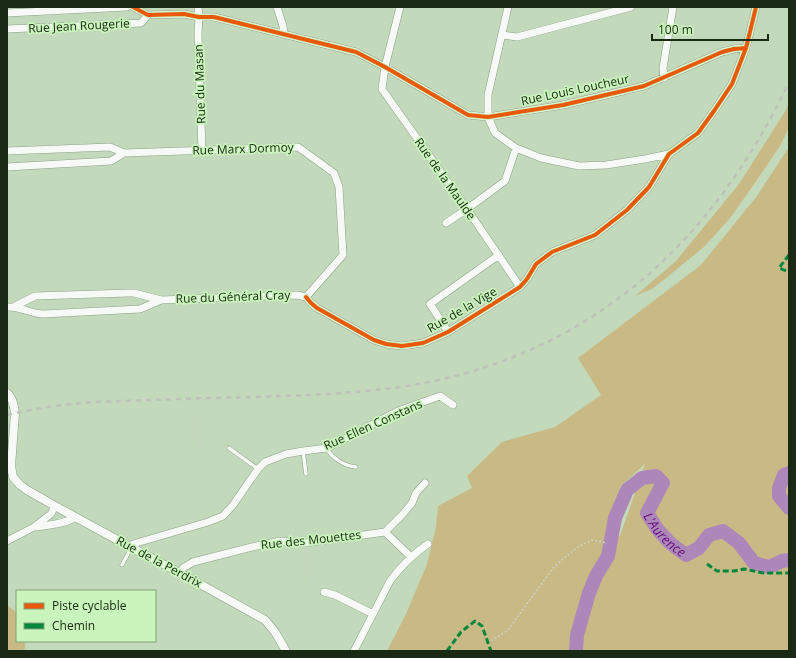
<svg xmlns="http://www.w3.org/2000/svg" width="796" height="658" font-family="'Open Sans',sans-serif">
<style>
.green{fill:#c9ba85;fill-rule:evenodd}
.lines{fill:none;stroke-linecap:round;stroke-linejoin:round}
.river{stroke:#ae87ba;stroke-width:14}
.service-casing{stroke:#8ea088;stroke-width:4.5}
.minor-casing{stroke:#8ea088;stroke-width:8}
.tertiary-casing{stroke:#8ea088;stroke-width:9}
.path{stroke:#cbd2c9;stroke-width:1.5;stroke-dasharray:2 2;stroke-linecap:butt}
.service{stroke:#f6f9f5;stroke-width:3.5}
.minor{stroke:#f6f9f5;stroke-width:7}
.tertiary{stroke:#f6f9f5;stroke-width:8}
.rail{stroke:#bcc2ba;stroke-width:2.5;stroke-dasharray:5 5;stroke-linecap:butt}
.quiet{stroke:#00873e;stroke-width:3;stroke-dasharray:6 3;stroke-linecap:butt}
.cycleway-casing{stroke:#c9f4bb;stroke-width:6}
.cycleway{stroke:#e8590c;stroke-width:4}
.labels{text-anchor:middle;stroke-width:3.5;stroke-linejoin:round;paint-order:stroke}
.street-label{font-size:12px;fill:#192913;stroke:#c9f4bb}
.water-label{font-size:13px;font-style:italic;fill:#650c7b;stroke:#c9f4bb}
</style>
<rect width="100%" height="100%" fill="#c2d9bb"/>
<!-- green -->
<path class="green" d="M789,103v25l-9,18 -30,44 -19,27 -26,29 -34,28 -19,15 -17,7 41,-35 63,-77 47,-74z
M789,147v504h-402l19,-37 21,-50 9,-37 2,-21 34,-18 -5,-12 35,-34 53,-15 46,-32 -23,-37 123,-93 56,-69zM645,464l-25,72 -13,-4 13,-45z
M7,605l10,8v28h9l-2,10h-17z"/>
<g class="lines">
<!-- river -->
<g class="river">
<path d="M789,473l-5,2 -5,13v8l10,12"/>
<path id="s1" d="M576,651l1,-16 12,-42 7,-17 12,-20 7,-38 12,-28 15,-12 14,-2 7,7 -16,30 11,17 12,13 16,12 13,-7 10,-13 14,-4 16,12 15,20 15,4 13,-6 7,-1"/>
</g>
<!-- service casing -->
<g class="service-casing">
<path id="service" d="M229,448l29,21
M327,448c4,10 18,18 29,19
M303,451l3,23
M122,565l9,-17"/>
</g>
<!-- minor casing -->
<g class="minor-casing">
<path id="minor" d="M133,7l15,8 36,-1 15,3h15l142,35 29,15 83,48 20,2 75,-12 81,-19 78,-34 12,-3 12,-1
M198,7l1,10 -1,17 4,117
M277,7l6,19 1,8
M400,7l-15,60 -3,22 85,120 53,78
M508,7l-20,88v22l7,16 21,15 25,10 38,8 27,-1 39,-6 24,-5
M7,13l120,-6
M7,29l134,-6 7,-8
M502,35l15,2 114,-30
M664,78l-1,-10 10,-61
M7,151l103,-4 14,6 174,-6 36,26 5,14 4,68 -37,42
M7,167l104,-6 13,-8
M446,223l21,-14 38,-28 11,-33
M306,297l5,6 6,5 57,32 12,4 16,2 21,-3 25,-11 72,-45 7,-8 9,-15 16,-12 43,-17 32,-25 22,-23 20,-33 29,-21 16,-22 18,-27 14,-36 10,-41
M15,306l20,-10 94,-3h5l27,7 136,-5 9,2
M7,307c13,-1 24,7 36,7l97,-5 21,-9
M448,332l-18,-28 69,-49
M36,527c11,-2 31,-3 39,-10
M385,532l26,25
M7,541l27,-14 17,-13 4,-8
M131,547l2,-3 75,-22 15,-6 10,-11 25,-36 7,-7 21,-8 17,-3 24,-3 71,-37 42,-15 13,9
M180,573l3,-5 10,-6 59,-15 28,-6 25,2 80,-11 18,-18 9,-11 4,-10 9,-10
M324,592l11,3 38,19
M354,651l36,-70c11,-15 23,-27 38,-37"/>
</g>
<!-- tertiary casing -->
<g class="tertiary-casing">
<path id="tertiary" d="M7,393c6,5 7,13 8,20l-4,53 2,11 7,8 7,5 28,16 68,37 57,30 85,47 10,12 11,19"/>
</g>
<!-- path -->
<path class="path" d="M199,452c-1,-4 -1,-9 -2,-13 -3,-13 -5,-15 7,-23
M306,551c2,10 1,31 11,37
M488,641l1,1 19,-12 45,-62 10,-9 15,-12 14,-7 15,3
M37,651l1,-10"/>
<!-- service -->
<use href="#service" class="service"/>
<!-- minor -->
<use href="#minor" class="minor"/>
<!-- tertiary -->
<use href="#tertiary" class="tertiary"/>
<!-- rail -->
<path class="rail" d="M7,415c29,-7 58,-11 88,-13 54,-2 108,-4 161,-5 48,-2 96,-3 144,-10 184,-27 311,-140 389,-305"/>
<!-- quiet -->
<path class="quiet" d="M789,255l-10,13 10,4
M707,564l10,7h17l10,-2 19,4h26
M447,651l14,-19 14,-11 7,5 9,25"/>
<!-- cycleway casing -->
<g class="cycleway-casing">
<path id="cycleway" d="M133,7l15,8 36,-1 15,3h15l142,35 29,15 83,48 20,2 75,-12 81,-19 78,-34 12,-3 12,-1
M306,297l5,6 6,5 57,32 12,4 16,2 21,-3 25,-11 72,-45 7,-8 9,-15 16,-12 43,-17 32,-25 22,-23 20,-33 29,-21 16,-22 18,-27 14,-36 10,-41"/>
</g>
<!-- cycleway -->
<use href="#cycleway" class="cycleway"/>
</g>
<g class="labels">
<!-- street labels -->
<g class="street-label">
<text transform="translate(79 26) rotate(-3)" y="4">Rue Jean Rougerie</text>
<text transform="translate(200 84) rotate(-92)" y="4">Rue du Masan</text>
<text transform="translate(575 90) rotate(-12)" y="4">Rue Louis Loucheur</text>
<text transform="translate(243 149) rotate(-2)" y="4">Rue Marx Dormoy</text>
<text transform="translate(445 179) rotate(55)" y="4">Rue de la Maulde</text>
<text transform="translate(233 297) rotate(-2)" y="4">Rue du Général Cray</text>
<text transform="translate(462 310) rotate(-30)" y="4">Rue de la Vige</text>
<text transform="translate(373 425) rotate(-24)" y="4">Rue Ellen Constans</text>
<text transform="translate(311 540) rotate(-6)" y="4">Rue des Mouettes</text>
<text transform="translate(159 562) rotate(28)" y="4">Rue de la Perdrix</text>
</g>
<!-- water labels -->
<g class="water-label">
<text dy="5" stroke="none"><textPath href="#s1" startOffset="276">L'Aurence</textPath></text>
</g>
</g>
<!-- border -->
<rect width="796" height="658" fill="none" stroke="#192913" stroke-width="16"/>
<!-- legend -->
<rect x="16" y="590" width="140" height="52" fill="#c9f4bb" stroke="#83a378"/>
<rect x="24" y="603" width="20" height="6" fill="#e8590c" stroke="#83a378"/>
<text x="52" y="610" font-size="12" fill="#192913">Piste cyclable</text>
<rect x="24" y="623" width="20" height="6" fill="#00873e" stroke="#83a378"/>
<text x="52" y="630" font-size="12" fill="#192913">Chemin</text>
<!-- scale -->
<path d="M652 34v6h116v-6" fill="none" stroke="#192913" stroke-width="2"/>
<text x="658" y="34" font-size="12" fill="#192913" stroke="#c9f4bb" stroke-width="3" paint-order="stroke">100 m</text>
</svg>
